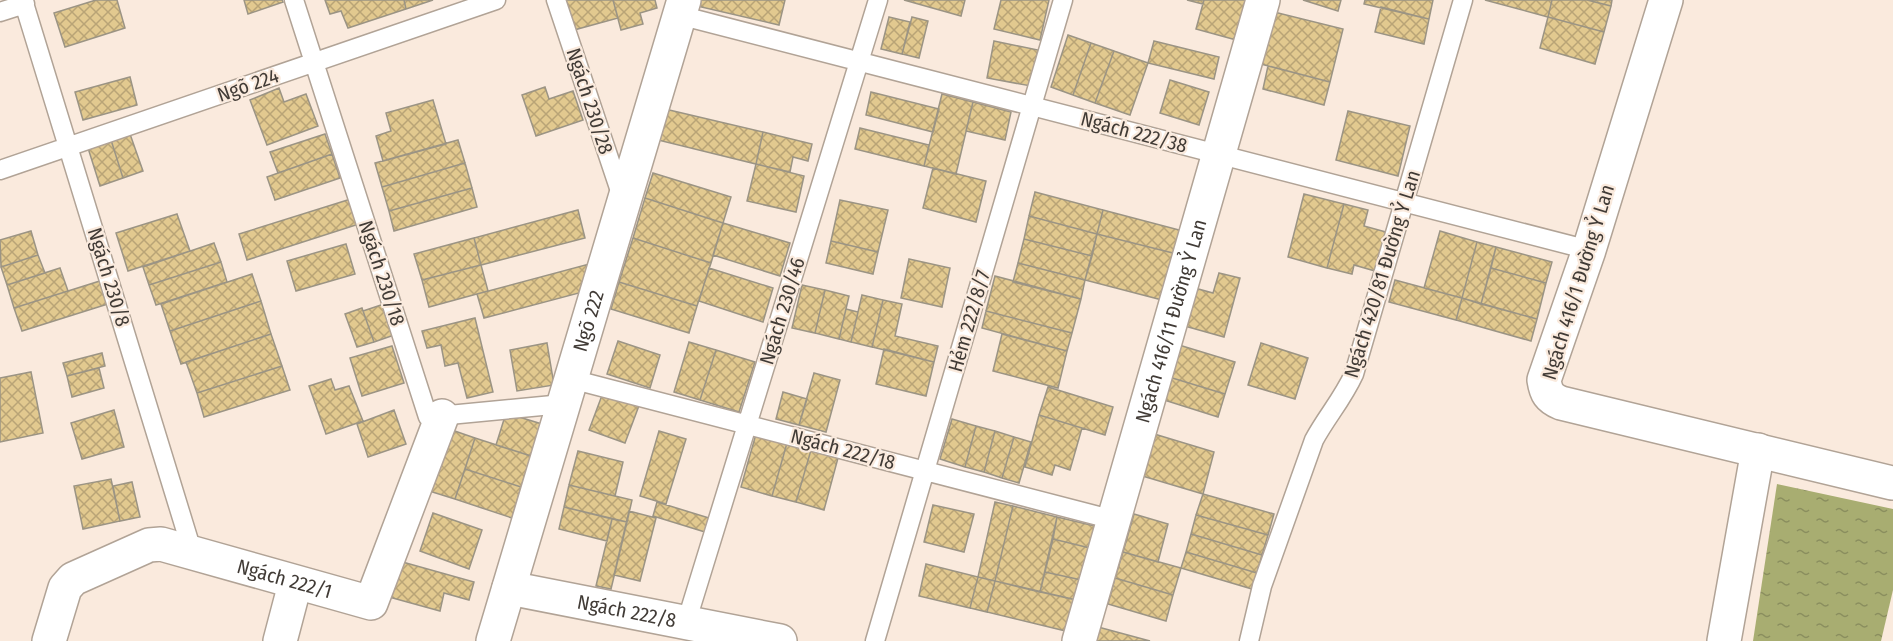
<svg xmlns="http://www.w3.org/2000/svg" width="1893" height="641" font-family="'Fira Sans Condensed',sans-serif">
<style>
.water{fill:url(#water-ripples)}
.building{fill:url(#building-cross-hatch);stroke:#9b9484;stroke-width:1.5}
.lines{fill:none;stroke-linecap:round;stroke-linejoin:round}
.service-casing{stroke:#b1a396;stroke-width:21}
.minor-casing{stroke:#b1a396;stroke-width:36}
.service{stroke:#fff;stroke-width:18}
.minor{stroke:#fff;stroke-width:33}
.labels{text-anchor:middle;stroke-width:4.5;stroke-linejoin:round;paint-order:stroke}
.street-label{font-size:20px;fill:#413b36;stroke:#faeadd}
</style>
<defs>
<pattern id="water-ripples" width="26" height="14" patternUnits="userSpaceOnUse" patternTransform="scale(1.5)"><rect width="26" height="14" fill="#a8ad71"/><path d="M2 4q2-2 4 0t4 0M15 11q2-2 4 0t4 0" fill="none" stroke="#8a8e5e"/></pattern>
<pattern id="building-cross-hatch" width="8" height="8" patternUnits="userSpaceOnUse" patternTransform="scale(1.5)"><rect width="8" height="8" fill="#e2c98f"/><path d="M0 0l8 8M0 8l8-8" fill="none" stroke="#b9a476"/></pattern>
</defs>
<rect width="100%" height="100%" fill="#faeadd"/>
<!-- water -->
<path class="water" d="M1777,484l116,25v81l-12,51h-128z"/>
<!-- building -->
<path class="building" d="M96,0h21l8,28 -60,19 -11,-34z
M244,0h38l1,2 -35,12z
M325,0h79l2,9 -58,19 -7,-17 -11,3z
M404,0h29l-27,9z
M566,0h47l5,18 -44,12z
M613,0h42l2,8 -17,5 3,11 -22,6z
M699,0h86l-6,25 -82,-19z
M904,0h61l-4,16z
M1001,0h48l-9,40 -46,-11z
M1187,0h17l-1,4z
M1204,0h47l-11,41 -44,-12z
M1303,0h38l-3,11z
M1365,0h68l-4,19 -65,-15z
M1485,0h67l-4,17z
M1552,0h35l24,6 -7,26 -56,-15z
M1587,0h25l-1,6z
M1381,7l48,12 -5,25 -49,-12z
M1270,11l73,18 -13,53 -73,-19z
M889,17l21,5 -8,32 -21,-5z
M912,17l16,4 -9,37 -17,-4z
M1548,17l56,15 -9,32 -55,-16z
M1068,35l23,8 -18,52 -22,-8z
M994,41l44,9 -7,36 -44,-8z
M1154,41l65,16 -5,22 -66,-16z
M1091,43l23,8 -19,52 -22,-8z
M1114,51l34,12 -18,52 -35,-12z
M1268,66l62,16 -6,23 -61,-16z
M130,77l7,28 -54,15 -8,-28z
M1170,80l39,12 -10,33 -39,-12z
M545,87l4,12 24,-8 10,29 -47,16 -14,-41z
M279,88l5,14 22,-8 12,32 -51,19 -17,-45z
M871,92l68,17 -6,23 -67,-17z
M942,94l31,8 -17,72 -32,-8z
M433,100l13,44 -63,17 -7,-25 15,-5 -5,-18z
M973,102l38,10 -6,28 -39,-9z
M665,109l98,23 -7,32 -98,-24z
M1348,111l62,15 -12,50 -62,-16z
M860,128l69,17 -5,21 -69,-17z
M763,132l49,12 -4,17 -15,-4 -3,15 -34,-8z
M130,134l13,37 -20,7 -12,-38z
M325,134l7,20 -54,19 -8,-21z
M111,140l12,38 -23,8 -12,-38z
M458,140l7,23 -83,24 -7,-24z
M332,154l8,24 -65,22 -8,-23z
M465,163l7,25 -83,23 -7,-24z
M756,164l48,12 -8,36 -49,-11z
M933,168l53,13 -10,41 -53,-14z
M653,173l78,24 -8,26 -78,-25z
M472,188l5,19 -83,24 -5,-20z
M1035,192l68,18 -6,24 -68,-18z
M1304,194l40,10 -17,64 -39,-11z
M354,198l8,25 -115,37 -8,-26z
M645,198l78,25 -12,40 -78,-25z
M840,200l48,10 -10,42 -47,-11z
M1344,204l24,6 -4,16 22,6 -11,39 -21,-6 -2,9 -25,-6z
M578,210l7,28 -104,27 -7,-27z
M1103,210l80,21 -6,23 -80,-20z
M177,214l13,37 -62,20 -12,-38z
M1029,216l68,18 -5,22 -68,-17z
M723,223l67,20 -10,33 -67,-21z
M31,231l7,24 -37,12 -1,-27z
M1440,231l37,11 -15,56 -38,-10z
M1097,234l80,20 -11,47 -81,-21z
M474,238l7,27 -59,15 -8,-26z
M633,238l78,25 -14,43 -78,-24z
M1024,239l68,17 -7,24 -67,-17z
M831,241l47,11 -5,22 -47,-11z
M1477,242l19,5 -15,57 -19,-6z
M214,243l7,19 -72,23 -6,-18z
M346,244l9,30 -59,17 -9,-30z
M1496,247l56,15 -6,21 -55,-15z
M38,255l7,18 -38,12 -6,-18z
M909,259l41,9 -8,39 -41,-9z
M221,262l6,20 -71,23 -7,-20z
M1018,263l67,17 -4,19 -68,-17z
M589,264l-10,29 -95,25 -7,-24z
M481,265l7,26 -59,16 -7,-27z
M60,268l8,23 -54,17 -7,-23z
M709,268l64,20 -10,34 -64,-21z
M1491,268l55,15 -9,36 -56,-15z
M1219,273l21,5 -16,59 -43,-12 10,-38 22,6z
M252,274l9,27 -91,30 -9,-27z
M995,276l86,23 -9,34 -86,-22z
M103,280l8,23 -89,28 -8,-23z
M1395,280l67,18 -6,22 -67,-18z
M619,282l78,24 -8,27 -78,-24z
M802,285l23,5 -10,43 -23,-5z
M825,290l24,6 -10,43 -24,-6z
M862,295l21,5 -11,47 -21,-5z
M1462,298l75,21 -6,22 -75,-21z
M883,300l19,4 -7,32 43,10 -4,16 -62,-15z
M261,301l10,33 -90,30 -11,-33z
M387,303l10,31 -23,8 -11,-31z
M362,308l12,34 -17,5 -12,-33z
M846,309l12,3 -7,30 -12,-3z
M986,311l86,22 -5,18 -85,-23z
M475,318l18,74 -26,6 -9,-35 -13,3 -4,-21 -14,3 -5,-17z
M271,334l11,32 -85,27 -11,-31z
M1002,334l65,17 -9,37 -65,-17z
M618,341l42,14 -10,33 -43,-14z
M689,342l27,8 -16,50 -26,-8z
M547,343l7,42 -37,6 -7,-41z
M1261,343l47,15 -13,41 -47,-14z
M1179,345l56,17 -10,32 -56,-17z
M392,346l12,37 -42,13 -12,-38z
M884,349l50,13 -8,34 -50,-12z
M716,350l39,12 -16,50 -39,-12z
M102,353l3,13 -38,10 -4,-13z
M282,366l8,24 -86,27 -7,-24z
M99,368l5,20 -32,9 -5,-21z
M31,372l12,61 -43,9v-64z
M814,373l26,7 -14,52 -27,-7z
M1169,377l56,17 -7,23 -57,-18z
M331,379l4,11 14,-4 14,35 -37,13 -17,-48z
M1048,387l65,20 -8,28 -66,-20z
M604,390l36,13 -15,40 -36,-13z
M783,392l24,7 -8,26 -23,-6z
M114,410l10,37 -42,12 -11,-36z
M394,410l12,34 -38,13 -11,-33z
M506,413l36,11 -11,32 -35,-11z
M1039,415l43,13 -12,42 -15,-5 -3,10 -27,-8z
M952,419l24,7 -11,41 -25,-8z
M976,426l19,5 -11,41 -19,-5z
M446,428l29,10 -20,61 -29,-9z
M659,431l27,8 -20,65 -26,-8z
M995,431l19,6 -12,41 -18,-6z
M1151,433l63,19 -11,42 -64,-19z
M756,434l31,9 -15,53 -31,-9z
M1014,437l17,5 -12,41 -17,-5z
M475,438l56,18 -10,31 -56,-18z
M787,443l24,7 -15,52 -24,-6z
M811,450l27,8 -14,52 -28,-8z
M578,451l45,11 -8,34 -46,-11z
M465,469l56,18 -9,31 -57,-19z
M111,479l9,42 -37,8 -9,-43z
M132,482l8,35 -20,4 -7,-35z
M569,485l63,15 -5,22 -63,-15z
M1203,494l71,20 -6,21 -72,-20z
M657,502l52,16 -4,14 -52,-16z
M995,502l18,4 -18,75 -17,-4z
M933,505l41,9 -10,38 -40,-10z
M1013,506l44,11 -17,75 -45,-11z
M564,507l48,12 -5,22 -48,-12z
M629,511l27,7 -16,63 -26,-6z
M433,513l49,17 -13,39 -49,-18z
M1134,514l34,10 -10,38 -35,-10z
M1196,515l72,20 -6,20 -71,-21z
M1057,517l42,10 -5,22 -41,-10z
M612,519l15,3 -16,67 -15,-3z
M1191,534l71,21 -5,18 -71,-21z
M1053,539l41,10 -8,32 -41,-9z
M1123,552l58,16 -8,27 -58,-17z
M1186,552l71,21 -5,16 -71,-21z
M399,561l75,21 -5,18 -25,-7 -4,18 -51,-14z
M926,564l52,13 -8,31 -51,-12z
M1045,572l41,9 -5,20 -41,-9z
M978,577l17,4 -8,31 -17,-4z
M1115,578l58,17 -7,26 -58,-17z
M995,581l86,20 -7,32 -87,-21z
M1087,624l63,17h-67z"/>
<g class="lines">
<!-- service casing -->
<g class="service-casing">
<path id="service" d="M23,0l170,554
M294,0l134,417 135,-13
M556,0l66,197
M0,12l25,-8
M679,15l910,235
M0,170l496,-170
M571,379l543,141
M686,623l192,-623
M875,641l188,-641
M1249,641l13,-55 52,-146c13,-24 28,-40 40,-66l109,-374"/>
</g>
<!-- minor casing -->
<g class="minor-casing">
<g id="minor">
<path d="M1666,0l-77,250 -45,130c2,13 5,18 17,23l331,80"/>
<path id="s1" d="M509,588l271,53"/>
<path id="s2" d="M49,641l16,-53 8,-9 76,-34 12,-1 210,59 71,-187"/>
<path d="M280,641l15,-57"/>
<path id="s3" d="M493,641l191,-641"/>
<path id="s4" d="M1079,641l184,-641"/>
<path d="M1724,641l34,-191"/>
</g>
</g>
<!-- service -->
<use href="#service" class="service"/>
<!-- minor -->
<use href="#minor" class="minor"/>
</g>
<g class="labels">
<!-- street labels -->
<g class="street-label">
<text transform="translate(248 85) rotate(-19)" y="7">Ngõ 224</text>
<text transform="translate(590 101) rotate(72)" y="7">Ngách 230/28</text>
<text transform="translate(1134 132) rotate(15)" y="7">Ngách 222/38</text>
<text transform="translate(382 273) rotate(72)" y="7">Ngách 230/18</text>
<text transform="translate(1382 274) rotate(-73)" y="7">Ngách 420/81 Đường Ỷ Lan</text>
<text transform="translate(109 277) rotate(73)" y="7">Ngách 230/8</text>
<text transform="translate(1578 282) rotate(-73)" y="7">Ngách 416/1 Đường Ỷ Lan</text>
<text transform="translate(782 311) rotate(-73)" y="7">Ngách 230/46</text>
<text dy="7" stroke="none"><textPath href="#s3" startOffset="334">Ngõ 222</textPath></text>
<text transform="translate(969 321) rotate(-74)" y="7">Hẻm 222/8/7</text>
<text dy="7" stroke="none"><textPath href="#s4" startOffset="333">Ngách 416/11 Đường Ỷ Lan</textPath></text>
<text transform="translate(843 449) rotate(15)" y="7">Ngách 222/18</text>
<text dy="7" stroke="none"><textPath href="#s2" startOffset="291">Ngách 222/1</textPath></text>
<text dy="7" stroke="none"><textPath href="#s1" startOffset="120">Ngách 222/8</textPath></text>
</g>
</g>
</svg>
